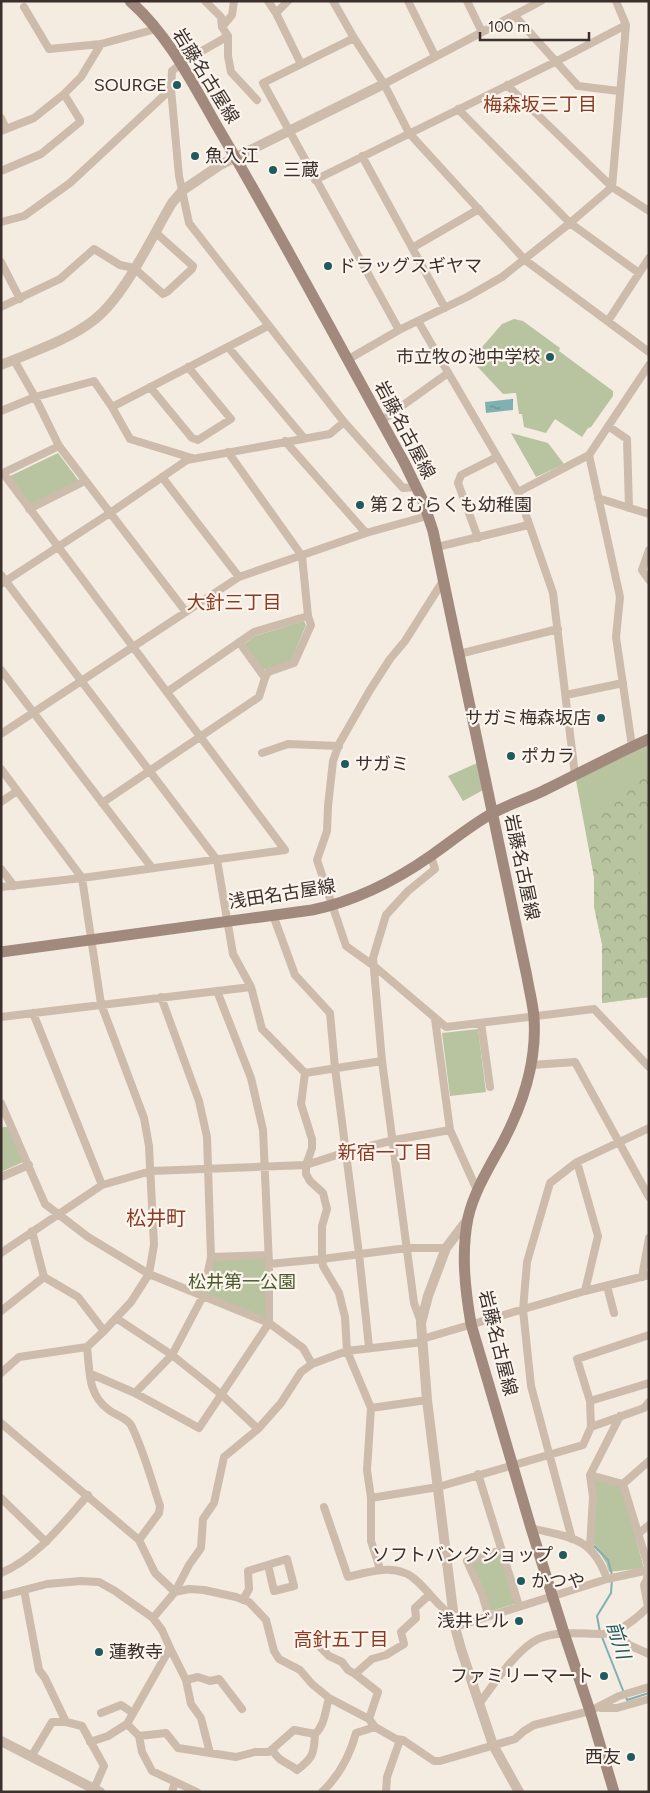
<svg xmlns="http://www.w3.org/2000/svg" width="650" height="1793" font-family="Figtree,'Noto Sans JP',sans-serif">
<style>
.green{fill:#b8c4a0}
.forest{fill:url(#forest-crowns)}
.water{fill:url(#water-ripples)}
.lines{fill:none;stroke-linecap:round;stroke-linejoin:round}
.stream{stroke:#7fb0b2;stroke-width:2}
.minor{stroke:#cdbbac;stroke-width:8}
.tertiary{stroke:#cdbbac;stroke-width:10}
.secondary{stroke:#a18a7d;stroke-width:11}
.poi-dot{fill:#1f5a5e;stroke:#fbf5ee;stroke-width:2}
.labels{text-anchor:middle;stroke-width:4.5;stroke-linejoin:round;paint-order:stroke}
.street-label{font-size:18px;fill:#3b302b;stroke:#fbf5ee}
.poi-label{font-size:18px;fill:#3b302b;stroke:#fbf5ee;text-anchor:start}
.park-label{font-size:18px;fill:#4a5a2e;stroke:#fbf5ee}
.neighbourhood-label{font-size:19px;fill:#8c3b22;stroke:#fbf5ee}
.water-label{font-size:19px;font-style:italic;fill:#1f5a5e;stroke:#fbf5ee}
.quarter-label{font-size:20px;fill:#8c3b22;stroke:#fbf5ee}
</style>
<defs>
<pattern id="forest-crowns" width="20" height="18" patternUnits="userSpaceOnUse" patternTransform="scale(1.25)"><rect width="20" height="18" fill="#b8c4a0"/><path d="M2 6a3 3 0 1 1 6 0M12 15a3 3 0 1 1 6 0" fill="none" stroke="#97a083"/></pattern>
<pattern id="water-ripples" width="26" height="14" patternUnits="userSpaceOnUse" patternTransform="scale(1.25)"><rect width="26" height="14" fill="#7fb0b2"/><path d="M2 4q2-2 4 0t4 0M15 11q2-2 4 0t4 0" fill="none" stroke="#699091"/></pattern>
</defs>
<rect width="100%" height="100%" fill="#f4ebe1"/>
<!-- green -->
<path class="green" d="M514,319l9,2 37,27 -1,3 54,40v5l-22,31 -3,1 -6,9 -27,-18 -9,14 -22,-6 -2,-13h-3l-3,-21 -13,1 -29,-31 5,-6 -3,-3 26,-30z
M511,433l37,10 16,21 -28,13z
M58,453l21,28 -49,25 -22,-29z
M304,621l2,4 -15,36 -28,9 -19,-26 11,-8z
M649,736v261l-47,6v-59l-8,-38v-29l-19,-102z
M477,763l8,26 -22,12 -15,-25z
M478,1029l8,63 -36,4 -8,-63z
M4,1127h4l15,35 -22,10v-44z
M268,1255l-1,64 -61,-25 7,-37z
M592,1479l29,7 23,82 -35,4 -3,-9 -13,-21z
M498,1553l2,2 16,47 -2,2 -22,7 -3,-2 -18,-44 2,-3z"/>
<!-- forest -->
<path class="forest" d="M649,767v38l-10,30 1,40 9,26v57l-3,10 3,29 -47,6v-59l-8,-38v-29l-8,-47 22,-24z"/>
<!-- water -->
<path class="water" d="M513,399v11l-27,3 -1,-11z"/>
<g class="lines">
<!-- stream -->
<path class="stream" d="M592,1544l16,16 4,15
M600,1632l-3,-16 14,-23 1,-14
M602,1637l22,56
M626,1697l1,3 22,-7"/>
<!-- minor -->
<path class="minor" d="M205,1l16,16 1,10 6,9v20l3,16 26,28
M268,1l8,12 25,51
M333,1l21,37 30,46 25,49 116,127 124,92
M408,1l27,55
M467,1l15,31
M616,1l10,24
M24,7l25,42 52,-5 55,-15
M276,13l12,-12
M514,15l64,71 41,5
M222,27l10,-12 2,-14
M354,38l-91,45 136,247
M384,84l157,-83
M507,85l105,102 37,24
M171,89l8,87 10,47 155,199 59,66 14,-1
M458,109l112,114 69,50
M1,118l5,11
M1,131l33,-13 30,-24 17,-17 20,-33
M362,156l83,152
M1,171l40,-17 39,-32v-2l-16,-26
M315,180l240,-118 71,-37 -14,162 -42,36 -68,54 -35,20 -68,33 -52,30
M1,222l23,-6 46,-33 101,-94 1,-18c15,-13 38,-24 56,-35
M412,248l67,-39
M1,262l19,37
M1,307l59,-28 34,-30 26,16 14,3 29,26 4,-2 25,-23 1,-3 -38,-34
M418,321l100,171 35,101 22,182
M608,321l41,-63
M228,347l76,91
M14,360l21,37 24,49 127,166
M150,387l42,51 6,2 33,-21 -43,-52
M112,407l156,-81
M1,411l34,-14 59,-16 18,26 18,32 62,19
M381,421l67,-48
M608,426l19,13 2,69
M285,441l81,92
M1,474l58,-28
M162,477l77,100
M518,492l71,-37
M598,498l51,16
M29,509l56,-28
M478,538l-20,-55 3,-8 36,-18
M437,547l91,-22
M649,550l-7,20 7,10
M1,575l216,285 16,94 18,33 11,42 43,44 77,-12
M443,581l-38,60 -15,18 -20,31 -31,54 -6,17 -5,45 -1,25 -10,29 29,86 28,20 72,61 148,-18 55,58
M1,584l109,-71 77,-53 143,-26 14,-12
M459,654l99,-25
M1,670l151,198
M265,678l3,-6 26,-9 17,-38 -3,-9
M167,692l87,-60 54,-16 -6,-60 -74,-104
M566,695l57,-12
M1,734l238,-157 127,-44 61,-17
M632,746l-16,-109 4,-40 -31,-142 60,-90
M262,753l26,-9 51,2
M1,769l81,109 19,126 43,114 5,28 5,99 -5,29 -18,28 -27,29 -17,16 -68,10 -18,16
M1,802l16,-11
M102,803l157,-106 6,-19 -26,-36
M1,869l13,17
M1,887l81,-9 203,-28 -282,-377
M273,915l22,60 35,38 5,55 24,186 10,93
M33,1013l69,172
M1,1017l250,-30
M435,1019l15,111 27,60
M481,1023l9,64
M532,1065l43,-3 74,135
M305,1073l-4,31 11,35v9l-6,17v9l4,7 13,12 4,16 -5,17v33l1,7 16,27 6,24 2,34 24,57 -4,62 4,28v43l9,28
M1,1103l44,101 43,33 61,37 120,49 34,25 9,16
M577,1162l21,74 -13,55
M1,1177l28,-12
M32,1231l12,46 34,20 26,34
M1,1253l101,-68 49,-14 155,-6 40,-13 48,-12 56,-10
M211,1257l57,-2
M269,1264l53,-5 85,-11h39
M642,1277l7,-39
M607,1286l7,27
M1,1311l43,-34
M116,1318l56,37 50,40 36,34
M421,1322l-7,-19 -32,-242 -9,-103 13,-43 22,-24 27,-22 -4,-13
M422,1339l163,-48 64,-16
M87,1347c3,24 0,47 22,63 6,5 18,8 22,15 13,26 20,54 29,81l-1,7 -20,27
M91,1374l44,19 64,35 70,-105v-59l-6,-134 -12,-52 -34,-87
M135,1393l37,-38 31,-59 8,-39 -4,-120 -8,-36 -38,-104
M590,1401l59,-18
M371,1408l56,-8
M1,1423l138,117 16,33 20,19 14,-27 12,-17 2,-29 11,-16 10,-46 34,-28 23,-26 20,-31 11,-8 35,-13 76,-9
M591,1427l53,-19 5,-6
M649,1461l-26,23 26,85
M478,1474l41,132
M590,1475l33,9
M1,1498l45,44
M371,1498l67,-11 145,-42 8,-18 -1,-26 -13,-42 72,-24
M324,1507l24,70c23,-6 51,-15 70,5 13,12 21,26 36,35
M531,1528c39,10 61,8 76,51
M638,1534l11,-9
M572,1539l-41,-153 -8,-76 4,-48 23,-79 27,-21 72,-34
M590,1548l3,-51 -3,-22 30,-59
M1,1573c36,-15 62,-50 87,-78
M24,1590l15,80 6,8 21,44
M1,1596l46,-12 34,-3 18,1 16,9 38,27 9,12 8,18 -43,76 -19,12 -18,6
M243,1600l6,-11 -1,-18 39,-12 7,27 -20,5 -6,-26
M488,1615l-6,-21 -15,-33 34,-11
M153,1618l22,-26 14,-3 15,1 32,7 13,5 17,18 8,31 5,8 21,11 12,14 17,14 40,21 6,8 21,12 7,1 31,21h6l75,-22 9,-8 10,-6 56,-14 29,-15 30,-9
M455,1627l152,-48 42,-9
M616,1630l13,15 20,9
M319,1646l10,10 13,6 6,8 7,4 17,-15 14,-4 18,-11 -3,-12 15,-14 -1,-10 14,-13
M170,1648l16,32 5,24 10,14 9,35
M355,1674l23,18 -9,27
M186,1680l12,-3 12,4 9,-2 23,30
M479,1704c14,-19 38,-55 59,-65 20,-9 44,-5 64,-5 17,-1 35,-16 46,-27l-4,-22 3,-6 1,-8
M601,1708h16l32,-9
M101,1713l20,-8 12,8
M127,1724l12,12 27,-3 12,15 58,9 19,-5h14l25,-22 21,4c10,-9 10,-23 14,-36
M139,1736l3,16 10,19 45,21
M272,1749c7,14 16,13 25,21 16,-12 17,-16 18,-36
M31,1757l21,-35h14l16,4 22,40 -10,23
M172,1792l3,-10
M322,1792c17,-16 28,-37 34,-59l19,-6
M386,1792l1,-15 13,-37"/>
<!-- tertiary -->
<path class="tertiary" d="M1,365c31,-13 66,-24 93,-45 31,-24 57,-82 78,-117l11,-13 37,-25 164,-81
M468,1219l-22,29 -18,48 -7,27 6,77 28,227 6,22 32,96 26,47
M1,1741l99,51"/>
<!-- secondary -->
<path class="secondary" d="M130,1c42,37 66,90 94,137 62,106 120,216 180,324l19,39 10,30 94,446c2,13 6,27 7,41 3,44 -11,86 -31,124 -13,24 -29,49 -35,76 -7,35 -3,71 3,106l60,204 33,105 26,78 24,81
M1,952l311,-42c44,-9 83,-29 120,-55 20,-14 38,-29 59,-41 16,-9 35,-15 52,-23 35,-17 70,-36 106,-52"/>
</g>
<!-- markers -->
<g class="poi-dot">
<circle cx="177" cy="85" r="5"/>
<circle cx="195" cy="156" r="5"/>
<circle cx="273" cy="170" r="5"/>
<circle cx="328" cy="266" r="5"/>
<circle cx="550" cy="357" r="5"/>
<circle cx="360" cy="505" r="5"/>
<circle cx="601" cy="718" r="5"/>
<circle cx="511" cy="756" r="5"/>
<circle cx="345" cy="764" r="5"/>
<circle cx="563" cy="1555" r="5"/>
<circle cx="521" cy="1581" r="5"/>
<circle cx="519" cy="1621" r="5"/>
<circle cx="99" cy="1652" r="5"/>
<circle cx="604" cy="1676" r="5"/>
<circle cx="631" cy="1757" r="5"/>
</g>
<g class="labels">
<!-- street labels -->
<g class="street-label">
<text transform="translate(206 76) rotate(58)" y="6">岩藤名古屋線</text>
<text transform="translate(405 430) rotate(62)" y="6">岩藤名古屋線</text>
<text transform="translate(522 867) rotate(78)" y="6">岩藤名古屋線</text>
<text transform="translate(282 894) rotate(-9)" y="6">浅田名古屋線</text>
<text transform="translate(498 1343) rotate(76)" y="6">岩藤名古屋線</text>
</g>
<!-- poi labels -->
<g class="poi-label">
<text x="167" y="91" text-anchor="end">SOURGE</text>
<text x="205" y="162">魚入江</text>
<text x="283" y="176">三蔵</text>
<text x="338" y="272">ドラッグスギヤマ</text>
<text x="540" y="363" text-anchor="end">市立牧の池中学校</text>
<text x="370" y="511">第２むらくも幼稚園</text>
<text x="591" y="724" text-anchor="end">サガミ梅森坂店</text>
<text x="521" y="762">ポカラ</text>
<text x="355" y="770">サガミ</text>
<text x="553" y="1561" text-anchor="end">ソフトバンクショップ</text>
<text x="531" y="1587">かつや</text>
<text x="509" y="1627" text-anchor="end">浅井ビル</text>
<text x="109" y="1658">蓮教寺</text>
<text x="594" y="1682" text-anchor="end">ファミリーマート</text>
<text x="621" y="1763" text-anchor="end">西友</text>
</g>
<!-- park labels -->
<g class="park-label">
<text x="242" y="1288">松井第一公園</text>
</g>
<!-- neighbourhood labels -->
<g class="neighbourhood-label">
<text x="540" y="111">梅森坂三丁目</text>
<text x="234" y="609">大針三丁目</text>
<text x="385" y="1159">新宿一丁目</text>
<text x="341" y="1646">高針五丁目</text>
</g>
<!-- water labels -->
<g class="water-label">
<text transform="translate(619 1640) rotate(72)" y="7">前川</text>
</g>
<!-- quarter labels -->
<g class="quarter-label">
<text x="156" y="1225">松井町</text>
</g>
</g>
<!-- border -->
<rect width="650" height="1793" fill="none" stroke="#3b302b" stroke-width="5"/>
<!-- scale -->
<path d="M480 32v8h109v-8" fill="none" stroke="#3b302b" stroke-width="2.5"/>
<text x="488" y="32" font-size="15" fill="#3b302b" stroke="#fbf5ee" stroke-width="4" paint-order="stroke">100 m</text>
</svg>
